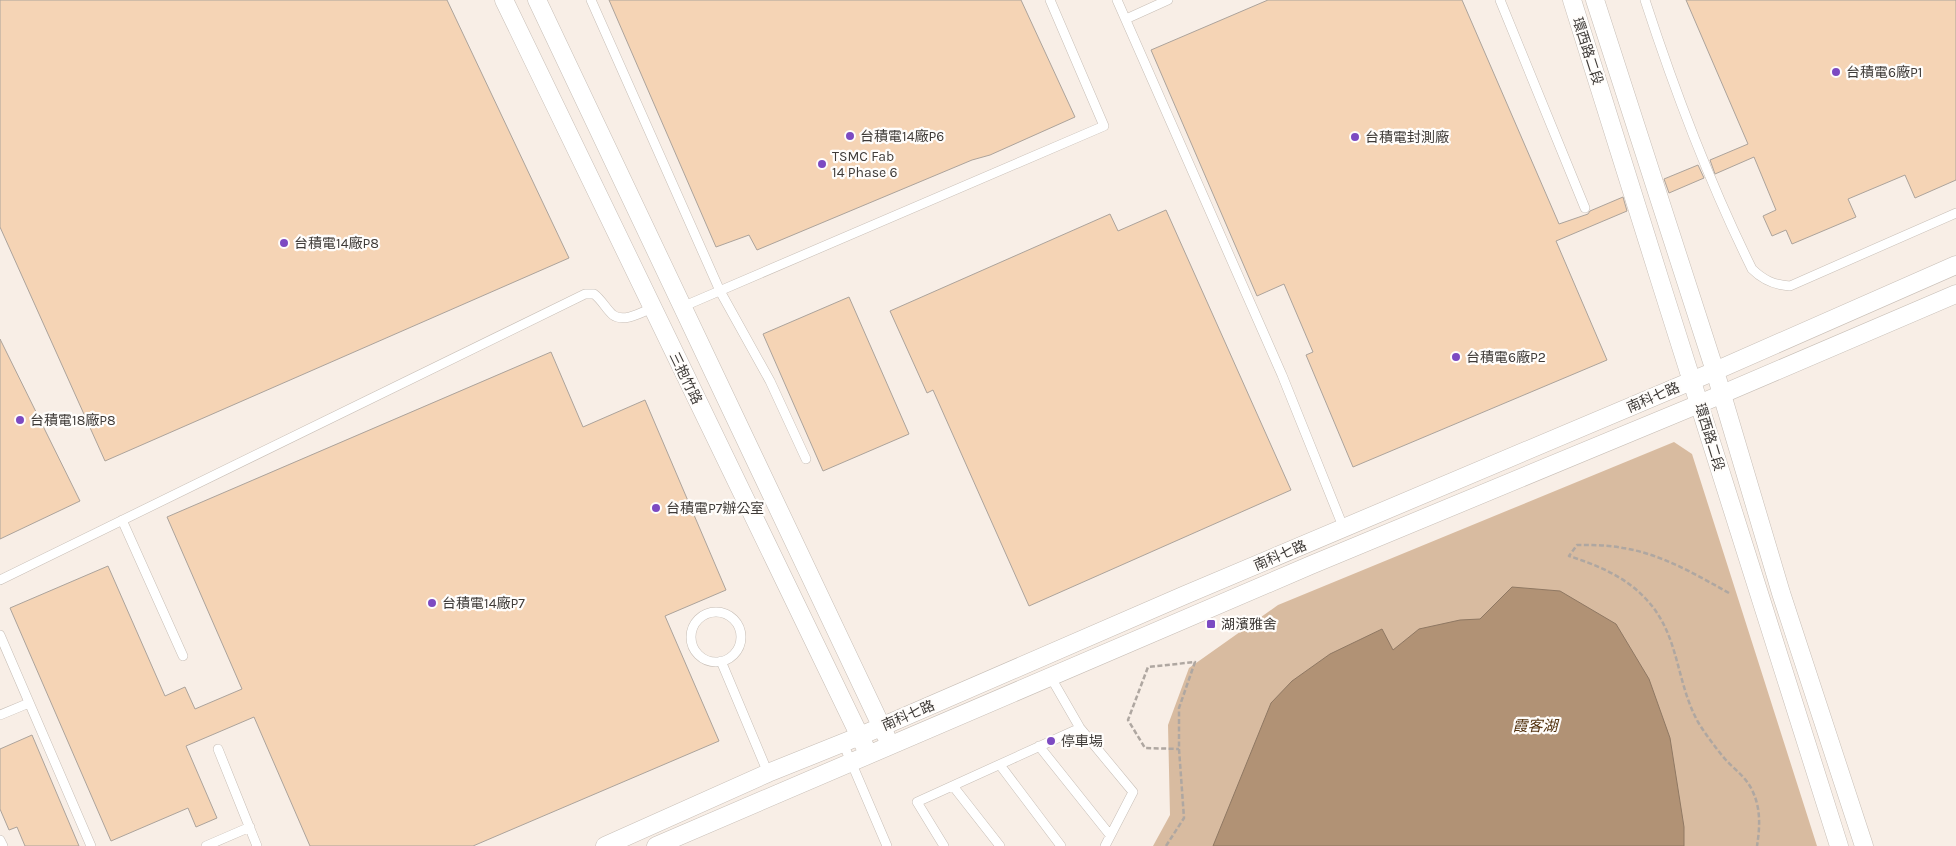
<svg xmlns="http://www.w3.org/2000/svg" width="1956" height="846" font-family="Karla,'Noto Sans TC',sans-serif">
<style>
.green{fill:#d8bba0}
.water{fill:#b19275;stroke:#8f7863}
.building{fill:#f5d4b5;stroke:#aca39b}
.lines{fill:none;stroke-linecap:round;stroke-linejoin:round}
.lane-casing{stroke:#c7beb6;stroke-width:10}
.street-casing{stroke:#c7beb6;stroke-width:19}
.path{stroke:#afa7a1;stroke-width:2.5;stroke-dasharray:5 2.5;stroke-linecap:butt}
.lane{stroke:#fff;stroke-width:9}
.street{stroke:#fff;stroke-width:18}
.poi-dot{fill:#7c4ac2;stroke:#fffdfb;stroke-width:2}
.labels{text-anchor:middle;stroke-width:4.5;stroke-linejoin:round;paint-order:stroke}
.street-label{font-size:14px;fill:#3f3b38;stroke:#fffdfb}
.poi-label{font-size:14px;fill:#3f3b38;stroke:#fffdfb;text-anchor:start}
.water-label{font-size:15px;font-style:italic;fill:#53320e;stroke:#fffdfb}
</style>
<rect width="100%" height="100%" fill="#f8eee6"/>
<!-- green -->
<path class="green" d="M1674,442l18,12 125,392h-664l17,-31 -2,-90 21,-57 89,-63z"/>
<!-- water -->
<path class="water" d="M1512,587l48,4 56,33 33,55 21,59 14,89v19h-471l58,-143 21,-22 38,-27 52,-25 11,21 26,-21 41,-9 20,-1z"/>
<!-- building -->
<path class="building" d="M0,0h447l122,258 -464,203 -105,-234z
M609,0h412l54,117 -85,38 -18,5 -215,90 -8,-15 -33,12z
M1268,0h194l97,224 29,-10 2,-3 33,-14 4,14 -71,30 51,119 -254,107 -47,-112 7,-3 -29,-68 -27,12 -106,-246z
M1686,0h270v180l-41,18 -10,-23 -57,24 8,18 -64,27 -6,-14 -14,6 -9,-20 13,-6 -22,-53 -39,17 -5,-14 38,-16z
M1698,165l6,13 -35,15 -5,-14z
M1166,210l125,280 -262,116 -96,-216 -6,3 -37,-82 220,-97 8,17z
M849,297l60,137 -86,37 -60,-137z
M0,339l80,162 -80,38z
M551,352l32,75 62,-27 81,190 -61,26 54,125 -246,105h-163l-56,-129 -68,29 31,72 -21,9 -8,-19 -77,33 -101,-233 98,-42 57,130 20,-9 10,22 47,-20 -75,-172z
M32,735l47,111h-54l-8,-19 -8,3 -9,-21v-60z"/>
<g class="lines">
<!-- lane casing -->
<g class="lane-casing">
<path id="lane" d="M591,0l129,291 50,90 36,78
M1117,0l165,375 62,154
M1500,0l85,208
M1645,0c30,92 64,182 107,269 11,11 22,16 38,17l166,-73
M1126,19l42,-19
M682,307l422,-181 -54,-126
M122,520l61,136
M0,580l585,-286h9c8,6 12,15 19,21 11,8 29,-3 39,-7
M691 637a25 25 0 1 1 50 0a25 25 0 1 1-50 0Z
M0,635l91,211
M721,661l47,112
M1050,676l30,52 53,64 -28,54
M0,715l29,-12
M843,743l44,103
M1039,746l71,89
M218,749l39,97
M1000,765l61,81
M953,786l47,60
M0,840l3,6
M206,846l44,-19
M944,846l-27,-44 163,-74"/>
</g>
<!-- street casing -->
<g class="street-casing">
<path id="street" d="M504,0l361,747
M537,0l349,736
M1572,0c89,282 176,565 267,846
M1595,0l120,371 66,222 83,253
M605,846l163,-73 92,-37 325,-141 530,-224 241,-106
M656,846l655,-281 388,-161 257,-110"/>
</g>
<!-- path -->
<path class="path" d="M1729,593c-34,-19 -68,-39 -106,-45 -15,-3 -31,-3 -46,-3l-8,11c28,9 55,20 76,42 35,36 30,82 53,124 8,13 17,25 27,37 9,10 21,18 27,31 9,18 8,37 5,56
M1166,846l18,-28 -5,-69v-41l16,-46 -47,5 -20,53 17,28 34,1"/>
<!-- lane -->
<use href="#lane" class="lane"/>
<!-- street -->
<use href="#street" class="street"/>
</g>
<!-- markers -->
<g class="poi-dot">
<circle cx="1836" cy="72" r="5"/>
<circle cx="850" cy="136" r="5"/>
<circle cx="1355" cy="137" r="5"/>
<circle cx="822" cy="164" r="5"/>
<circle cx="284" cy="243" r="5"/>
<circle cx="1456" cy="357" r="5"/>
<circle cx="20" cy="420" r="5"/>
<circle cx="656" cy="508" r="5"/>
<circle cx="432" cy="603" r="5"/>
<rect x="1206" y="619" width="10" height="10" rx="2.5"/>
<circle cx="1051" cy="741" r="5"/>
</g>
<g class="labels">
<!-- street labels -->
<g class="street-label">
<text transform="translate(1588 51) rotate(72)" y="5">環西路二段</text>
<text transform="translate(686 378) rotate(64)" y="5">三抱竹路</text>
<text transform="translate(1653 397) rotate(-23)" y="5">南科七路</text>
<text transform="translate(1710 437) rotate(73)" y="5">環西路二段</text>
<text transform="translate(1280 555) rotate(-23)" y="5">南科七路</text>
<text transform="translate(908 715) rotate(-23)" y="5">南科七路</text>
</g>
<!-- poi labels -->
<g class="poi-label">
<text x="1846" y="77">台積電6廠P1</text>
<text x="860" y="141">台積電14廠P6</text>
<text x="1365" y="142">台積電封測廠</text>
<text x="832" y="161">TSMC Fab<tspan x="832" dy="16">14 Phase 6</tspan></text>
<text x="294" y="248">台積電14廠P8</text>
<text x="1466" y="362">台積電6廠P2</text>
<text x="30" y="425">台積電18廠P8</text>
<text x="666" y="513">台積電P7辦公室</text>
<text x="442" y="608">台積電14廠P7</text>
<text x="1221" y="629">湖濱雅舍</text>
<text x="1061" y="746">停車場</text>
</g>
<!-- water labels -->
<g class="water-label">
<text x="1535" y="731">霞客湖</text>
</g>
</g>
</svg>
